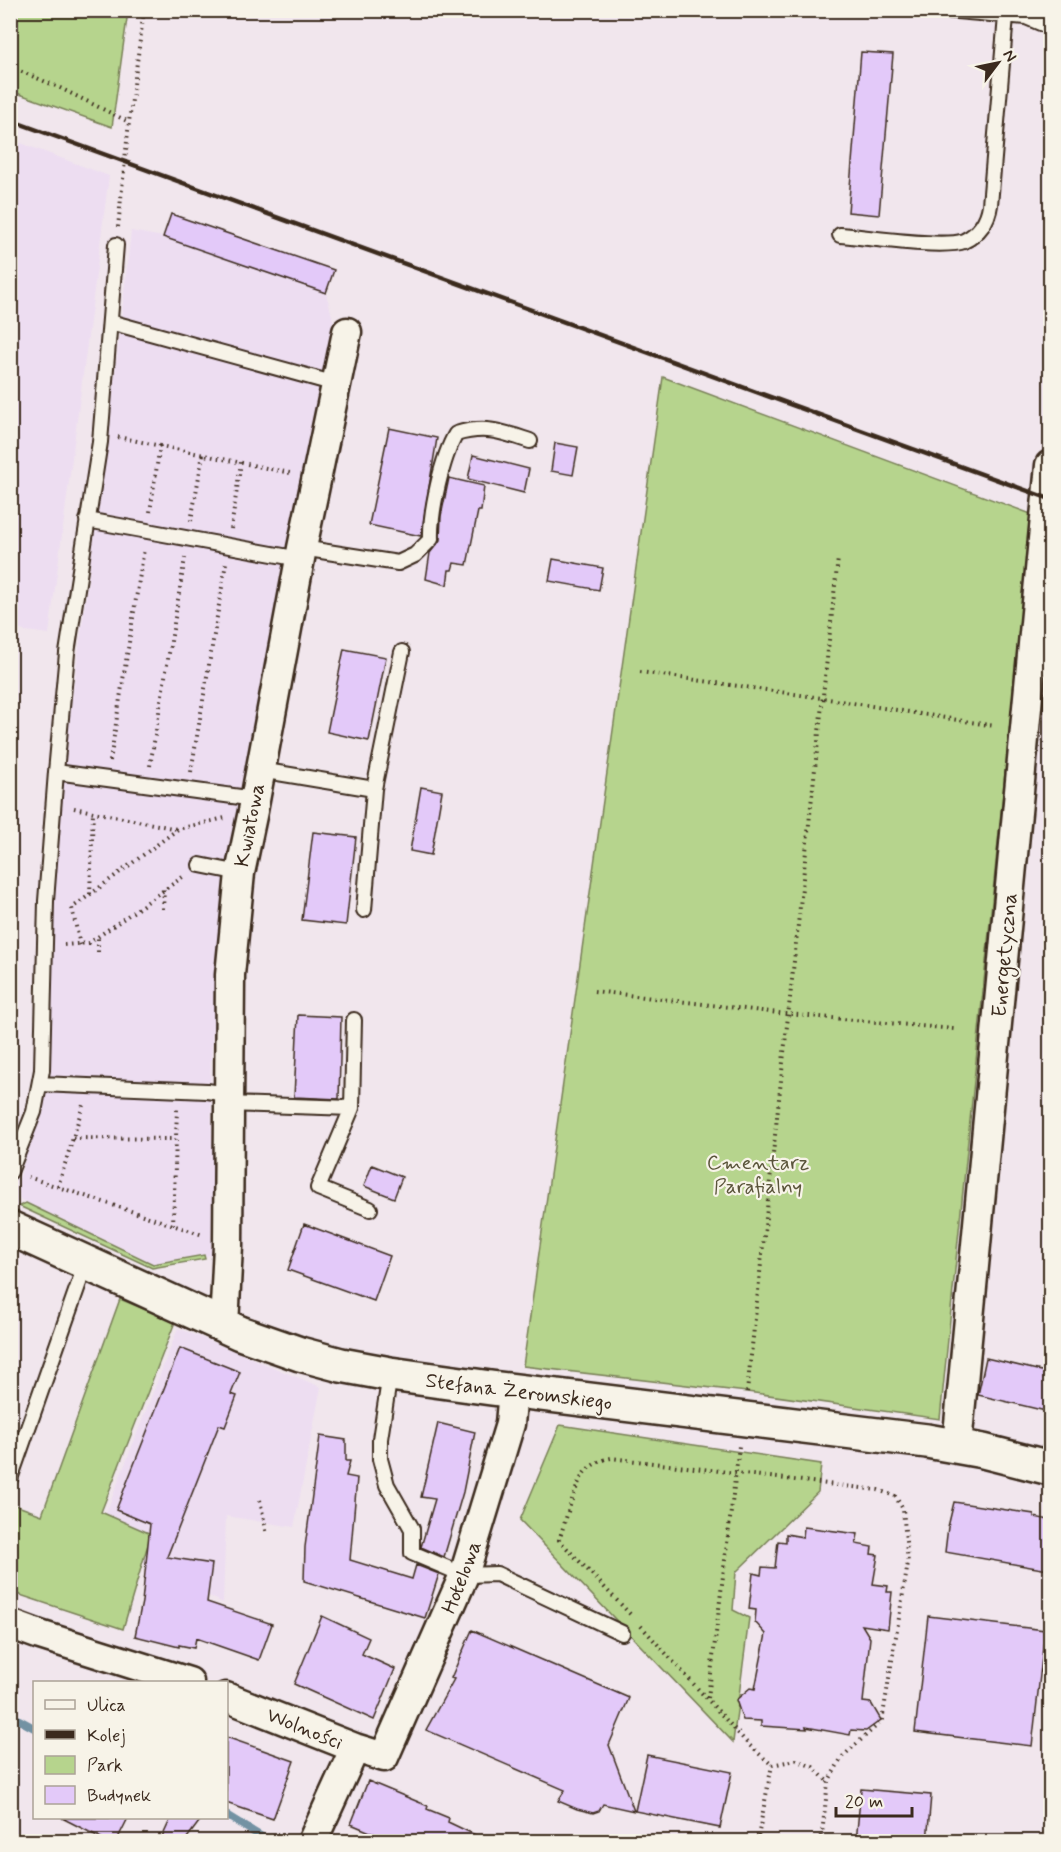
<svg xmlns="http://www.w3.org/2000/svg" width="1061" height="1852" font-family="Mynerve,sans-serif">
<style>
.built{fill:#edddf1}
.green{fill:#b6d48d;stroke:#787f56;stroke-width:1.5}
.lines{fill:none;stroke-linecap:round;stroke-linejoin:round}
.stream{stroke:#7392a3;stroke-width:8}
.building{fill:#e3c9f9;stroke:#3b2a1e;stroke-width:1.5}
.lane-casing{stroke:#3b2a1e;stroke-width:18}
.street-casing{stroke:#3b2a1e;stroke-width:33}
.secondary-casing{stroke:#3b2a1e;stroke-width:38}
.path{stroke:#3b2a1e;stroke-width:4;stroke-dasharray:1.5 4.5;stroke-linecap:butt}
.lane{stroke:#f7f3e8;stroke-width:14}
.street{stroke:#f7f3e8;stroke-width:28}
.secondary{stroke:#f7f3e8;stroke-width:33}
.rail{stroke:#3b2a1e;stroke-width:4.5}
.labels{text-anchor:middle;stroke-width:4.5;stroke-linejoin:round;paint-order:stroke}
.street-label{font-size:21px;fill:#3b2a1e;stroke:#f7f3e8}
.park-label{font-size:21px;fill:#5a543a;stroke:#f7f3e8}
</style>
<rect width="100%" height="100%" fill="#f1e6ed"/>
<filter id="ink" filterUnits="userSpaceOnUse"><feTurbulence type="fractalNoise" baseFrequency=".0167" numOctaves="2"/><feDisplacementMap in="SourceGraphic" scale="12" xChannelSelector="R" yChannelSelector="G"/><feConvolveMatrix kernelMatrix="1 2 1 2 8 2 1 2 1" color-interpolation-filters="sRGB"/></filter>
<g filter="url(#ink)">
<!-- built -->
<path class="built" d="M10,139l99,37 -60,458 -38,-5z
M131,231l32,6 163,56 10,38 -106,535 -14,102 -6,109 4,108 -3,70 -58,9 -127,-61 -6,-4 -2,-16 26,-85 4,-22 3,-38v-106l8,-147 5,-25 47,-351z
M178,1328l143,59 -27,140 -68,-11 -3,87 -127,-64z"/>
<!-- green -->
<path class="green" d="M10,11h118l-16,116 -101,-36z
M663,377l368,137 -91,905 -193,-27 -224,-26z
M26,1203l127,61 51,-9 1,4 -53,9 -133,-62z
M120,1299l55,23 -74,190 50,22 -28,95 -112,-37 -1,-74 5,-13 27,10z
M560,1425l261,39 -3,28 -82,80 -3,38 16,8 -16,124 -213,-222z"/>
<g class="lines">
<!-- stream -->
<path class="stream" d="M10,1715l24,13
M226,1815l44,27"/>
</g>
<!-- building -->
<path class="building" d="M861,52l32,2 -14,161 -31,-3z
M171,214l163,56 -8,23 -163,-56z
M389,428l48,10 -16,98 -52,-11z
M555,443l23,4 -5,28 -22,-4z
M473,455l56,14 -5,24 -56,-14z
M449,478l35,8 -3,25h-3l-11,54 -13,-2 -2,7h-3l-2,15 -21,-6 4,-26 10,-13 1,-24z
M553,559l50,9 -4,22 -50,-9z
M344,649l42,8 -17,84 -42,-9z
M421,787l21,4 -11,64 -21,-4z
M313,832l43,5 -10,88 -44,-5z
M298,1015l43,2 -2,82 -45,-2z
M372,1165l30,12 -8,21 -30,-12z
M304,1224l86,32 -16,45 -86,-31z
M180,1348l60,24 -9,22 6,2 -12,31 -6,-2 -52,132 45,7 -5,38 65,22 -13,36 -63,-22 -2,10 -15,-3v2l-44,-11 7,-34 8,-78 -34,-14z
M986,1358l64,15v39l-72,-17z
M438,1423l37,9 -12,60 -19,65 -23,-10 14,-48 -14,-2z
M320,1436l26,4v21h4l-4,15 11,2 -7,82 62,19 4,-14 23,9 -14,44 -121,-37 1,-34z
M954,1502l80,12v3l16,3v49l-2,1 -103,-18 3,-25z
M804,1527l54,7 -2,10 16,3 -1,7 7,1 -5,29 15,2 -1,6h5l-4,37 -26,-4 8,13 -7,64 8,1 10,17 -15,11 -15,-1 -1,5 -44,-8 1,2 -46,-3v-5l-18,-1 -7,-20 14,-12 5,1 11,-55 -11,-12 1,-12 -7,-1 4,-36 8,2 1,-8 13,1 3,-27 8,1v-8l17,3z
M322,1616l47,22 -7,16 33,15 -21,51 -80,-36z
M928,1616l117,14 -13,116 -117,-14z
M472,1630l157,68 -20,47 25,66 -31,-7 -4,7 -6,2 -16,-4 -19,-8 7,-11 -139,-60 28,-51 -3,-1z
M226,1737l68,24 -21,58 -47,-16z
M647,1755l85,17 -12,56 -85,-17z
M368,1781l60,25 -1,3 22,9 -1,4 42,20h-96l-43,-18z
M861,1789l70,6 -4,47h-71z
M62,1818h66l-12,24h-7z
M171,1818h31l-18,24h-24z"/>
<g class="lines">
<!-- lane casing -->
<g class="lane-casing">
<path id="lane" d="M945,10l81,7 24,10
M840,235c25,2 104,14 124,6 15,-7 24,-21 26,-36l16,-189
M110,322l226,62
M87,520l213,39
M302,548l96,15 17,-8 16,-16c-1,-27 11,-82 25,-105 30,-9 46,-2 74,7
M260,770l114,19 28,-137
M56,772l199,27
M200,865l40,8
M364,910l10,-121
M40,1084l167,7 21,3
M228,1104l124,4 2,-88
M352,1108l-34,80 52,21
M10,1172l24,-60 8,-42 4,-169 10,-129 11,-119 33,-211 16,-197
M390,1374l-10,65v20l7,26 25,44v24l52,22 33,-1 125,59
M10,1479l76,-216"/>
</g>
<!-- street casing -->
<g class="street-casing">
<path id="street" d="M224,1326l4,-80 2,-271 10,-102 13,-62 49,-263 45,-216
M957,1445l93,-980
M10,1624l30,11 149,47
M226,1697l129,51 29,9 80,-182 46,-151 3,-34
M312,1842l43,-94"/>
</g>
<!-- secondary casing -->
<g class="secondary-casing">
<path id="secondary" d="M10,1228l230,105 60,21 41,11 49,9 101,14 436,53 56,10 67,17"/>
</g>
<!-- path -->
<path class="path" d="M10,67l46,19 73,36
M118,227l11,-105 15,-112
M118,437l172,36
M150,512l10,-67
M191,521l12,-67
M231,529l10,-67
M640,672l182,26 173,28
M110,761l34,-212
M150,766l35,-208
M191,772l35,-209
M74,808l103,21
M90,894l3,-82
M163,909l1,-20
M64,945l25,-2 95,-67
M80,945l-8,-37 106,-79 47,-11
M98,952v-16
M594,991l193,23 167,15
M73,1138l102,1
M28,1177l175,58
M58,1187l25,-82
M173,1225l4,-116
M747,1392l91,-834
M260,1500l7,35
M630,1614l-71,-74c6,-17 16,-56 26,-68 7,-8 16,-12 26,-14l267,32 17,6 8,13 5,54 -26,158 -40,36 -14,25 -7,60
M641,1626l107,118 24,21
M708,1698l31,-252
M772,1765l24,-5 17,7 15,15
M757,1842l15,-77"/>
<!-- lane -->
<use href="#lane" class="lane"/>
<!-- street -->
<use href="#street" class="street"/>
<!-- secondary -->
<use href="#secondary" class="secondary"/>
<!-- rail -->
<path class="rail" d="M10,120l1040,379"/>
</g>
</g>
<g class="labels">
<!-- street labels -->
<g class="street-label">
<text transform="translate(249 825) rotate(-79)" y="7">Kwiatowa</text>
<text transform="translate(1004 955) rotate(-85)" y="7">Energetyczna</text>
<text transform="translate(519 1391) rotate(7)" y="7">Stefana Żeromskiego</text>
<text transform="translate(461 1577) rotate(-69)" y="7">Hotelowa</text>
<text transform="translate(305 1728) rotate(22)" y="7">Wolności</text>
</g>
<!-- park labels -->
<g class="park-label">
<text x="758" y="1169">Cmentarz<tspan x="758" dy="24">Parafialny</tspan></text>
</g>
</g>
<!-- margin -->
<rect width="1061" height="1852" fill="none" stroke="#f7f3e8" stroke-width="36"/>
<rect x="18" y="18" width="1025" height="1816" fill="none" stroke="#3b2a1e" stroke-width="2" filter="url(#ink)"/>
<!-- legend -->
<rect x="33" y="1681" width="195" height="138" fill="#f7f3e8" stroke="#aca397" stroke-width="1.5"/>
<rect x="45" y="1700" width="30" height="9" fill="#f7f3e8" stroke="#aca397" stroke-width="1.5"/>
<text x="87" y="1711" font-size="18" fill="#3b2a1e">Ulica</text>
<rect x="45" y="1730" width="30" height="9" fill="#3b2a1e" stroke="#aca397" stroke-width="1.5"/>
<text x="87" y="1741" font-size="18" fill="#3b2a1e">Kolej</text>
<rect x="45" y="1756" width="30" height="18" fill="#b6d48d" stroke="#aca397" stroke-width="1.5"/>
<text x="87" y="1771" font-size="18" fill="#3b2a1e">Park</text>
<rect x="45" y="1786" width="30" height="18" fill="#e3c9f9" stroke="#aca397" stroke-width="1.5"/>
<text x="87" y="1801" font-size="18" fill="#3b2a1e">Budynek</text>
<!-- north arrow -->
<g transform="translate(998 63) rotate(58)" stroke="#f7f3e8" stroke-width="4.5" paint-order="stroke">
<path d="M0-4.5L10 22L0 15L-10 22Z" fill="#3b2a1e"/>
<text y="-9" font-size="16" font-weight="bold" text-anchor="middle" fill="#3b2a1e">N</text>
</g>
<!-- scale -->
<path d="M836 1807v9h76v-9" fill="none" stroke="#3b2a1e" stroke-width="3"/>
<text x="845" y="1807" font-size="18" fill="#3b2a1e" stroke="#f7f3e8" stroke-width="4.5" paint-order="stroke">20 m</text>
</svg>
